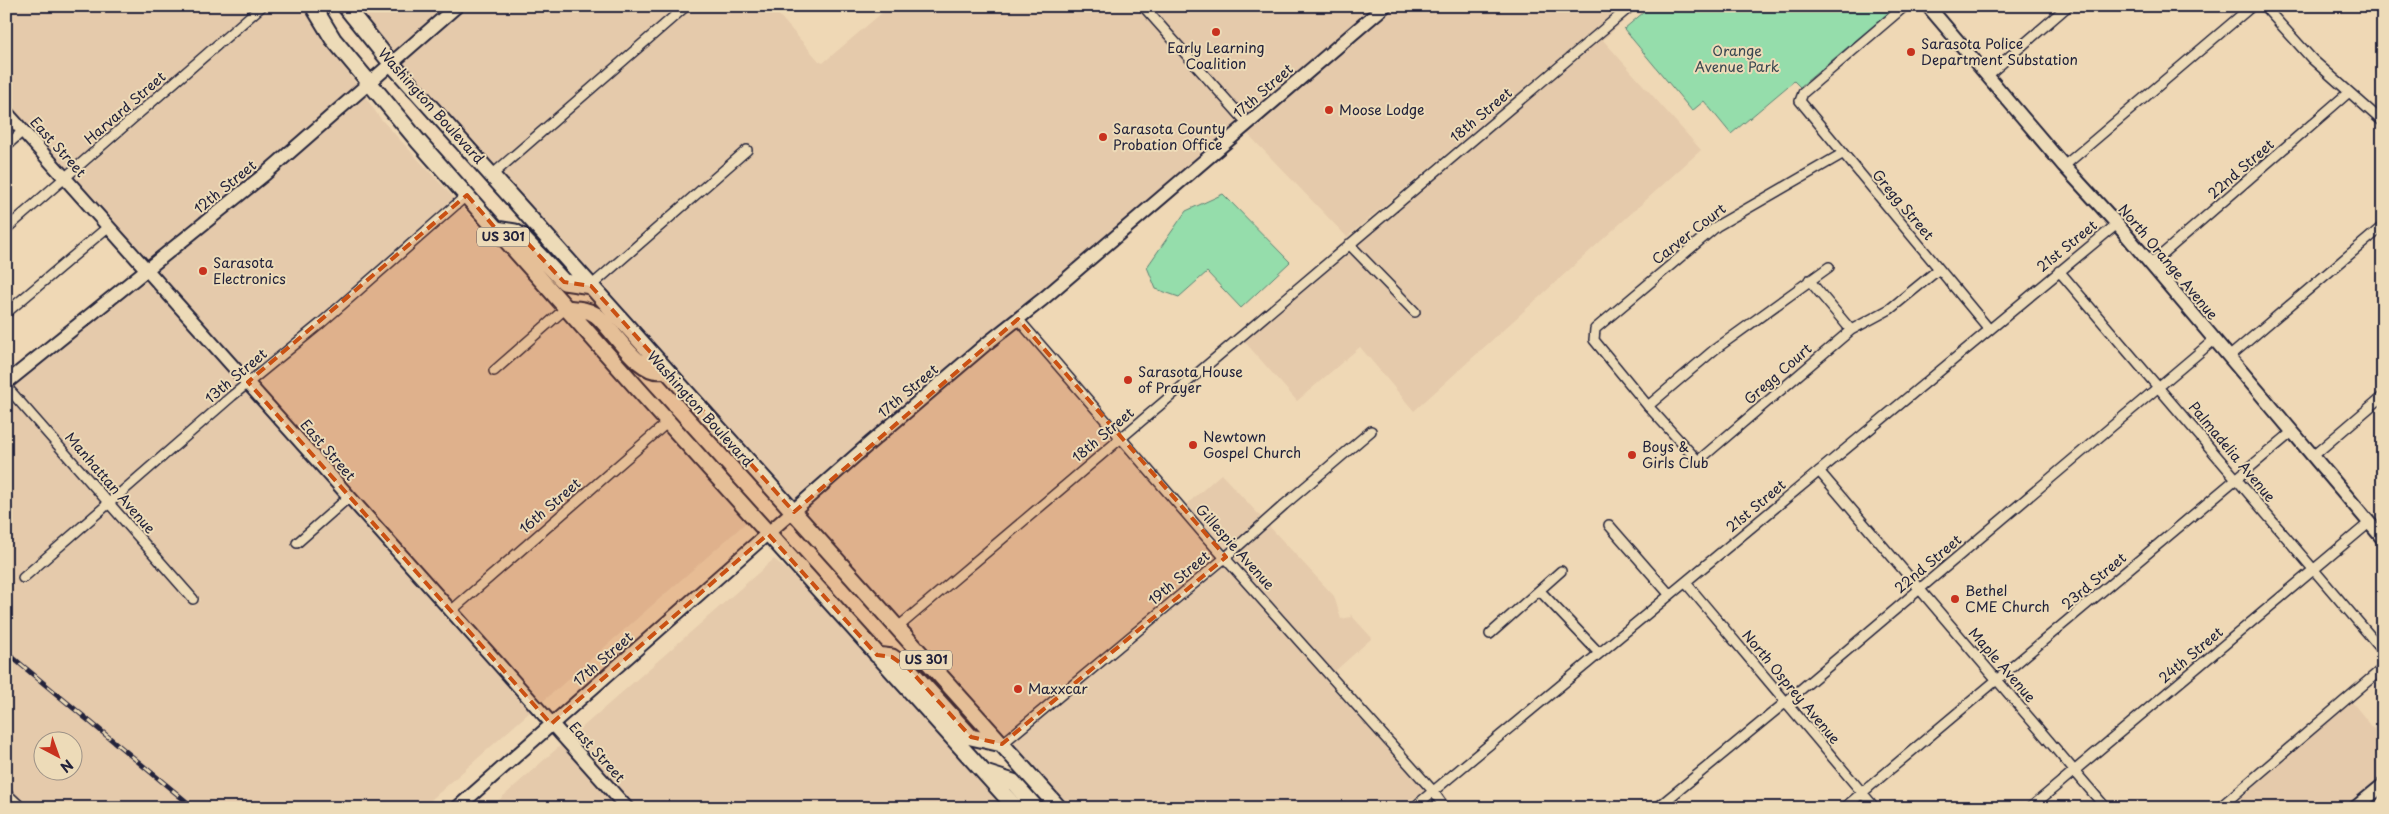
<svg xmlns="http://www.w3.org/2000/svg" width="2389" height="814" font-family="'Playpen Sans',sans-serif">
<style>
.built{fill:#e5caab;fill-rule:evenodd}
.green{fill:#95ddab;stroke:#5c8073}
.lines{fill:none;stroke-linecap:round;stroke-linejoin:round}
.street-casing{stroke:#22223b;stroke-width:12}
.secondary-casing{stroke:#22223b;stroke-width:16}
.primary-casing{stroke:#22223b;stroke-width:19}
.street{stroke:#eddbb8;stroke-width:9}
.secondary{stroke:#eddbb8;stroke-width:12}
.primary{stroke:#eddbb8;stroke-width:15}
.rail-casing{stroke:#22223b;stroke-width:5}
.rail{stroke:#eddbb8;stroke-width:3;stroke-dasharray:9;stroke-linecap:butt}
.marked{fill:#ca5113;fill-opacity:0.2;stroke:#ca5113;stroke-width:4;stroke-dasharray:10 6;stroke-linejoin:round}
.poi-dot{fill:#c8321e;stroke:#eddbb8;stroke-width:2}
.labels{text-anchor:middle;stroke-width:4;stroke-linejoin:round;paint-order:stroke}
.shield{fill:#eddbb8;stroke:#5f5a60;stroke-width:1}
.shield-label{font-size:12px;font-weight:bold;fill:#22223b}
.poi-label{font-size:14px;fill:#22223b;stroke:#eddbb8;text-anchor:start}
.park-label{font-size:14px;fill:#394751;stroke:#eddbb8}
.street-label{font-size:14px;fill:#22223b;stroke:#eddbb8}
</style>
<rect width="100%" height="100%" fill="#efd8b5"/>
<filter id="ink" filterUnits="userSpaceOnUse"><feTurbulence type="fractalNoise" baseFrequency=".02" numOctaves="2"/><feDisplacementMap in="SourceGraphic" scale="10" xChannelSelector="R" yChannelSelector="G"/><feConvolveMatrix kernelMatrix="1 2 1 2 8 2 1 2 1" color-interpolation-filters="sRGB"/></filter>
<g filter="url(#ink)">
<!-- built -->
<path class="built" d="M6,6h247l-187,164 -60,-66z
M271,6h35l14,27 37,52 -95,85 -114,91 -74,-82z
M352,6h96l-56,49z
M466,6h211l-185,161 -93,-103z
M694,6h77l48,55 4,2 67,-57h246l104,117 -446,381 -196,-217 156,-135 -7,-9 -156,135 -91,-102z
M1150,6h226l-128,110z
M1394,6h228l-275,231 -100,-104z
M1640,6l-37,34 98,110 -287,261 -54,-64 -63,54 -53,-60 105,-89 66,68 7,-7 -65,-68z
M364,95l16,23 74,80 -135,120 -71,56 -93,-104 110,-88z
M462,207l94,103 -70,59 7,9 71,-60 95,104 -208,181 -195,-220 70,-56z
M145,279l93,104 -128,112 -97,-110z
M1017,327l95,110 -213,182 -97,-107 72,-65z
M246,392l285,319 -109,97h-392l-24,-22v-393l96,109 -87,75 8,9 86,-75 84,96 8,-7 -84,-96zM42,742h30v30h-30z
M667,431l82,89 -209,184 -81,-92z
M1120,446l98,110 -215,180 -96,-107z
M1221,474l40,43 -35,32 -40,-44z
M1269,526l65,70 7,23 10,-2 -1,-3 22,24 -38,34 -100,-114z
M774,559l35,29 194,220h-369l-64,-70z
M1226,564l101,115 -2,1 100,110 -22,18h-334l-58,-64z
M2352,702l31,38v37l-37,31h-118z
M562,744l58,64h-130z"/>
<!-- green -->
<path class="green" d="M1651,6h246l-97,81 -6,-6 -63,53 -27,-33 -12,10 -68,-82z
M1223,194l67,68 -49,46 -34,-36 -28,25 -23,-8 -9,-22 39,-56z"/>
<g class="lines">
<!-- street casing -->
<g class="street-casing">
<path id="street" d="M1143,6l105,118
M1905,6l-102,87 -3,8 189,228
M2264,6l48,53 71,63
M1987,76l81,-70
M6,146l17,-15
M1842,154l-125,72 -122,103 -1,11 54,66 50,55 153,-131 39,-21 49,-40
M2064,166l188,-160
M492,175l194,-169
M6,229l256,-223
M1349,244l66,68
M2150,265l199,-173
M2059,271l324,380
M1809,280l42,50
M591,286l156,-136
M6,313l103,-87
M1018,319l190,220 225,252 12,17
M2229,357l154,-131
M494,371l72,-63
M6,386l187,213
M1648,406l66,-56 115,-83
M2313,456l70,-60
M1819,471l287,337
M1609,525l61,70
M297,543l52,-46
M23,578l209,-182 88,-72 147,-129
M1686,583l189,225
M1540,591l59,62
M451,611l217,-189
M897,628l734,-622
M1490,634l71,-63
M1002,744l224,-187 58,-52 87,-74
M6,793l16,15
M1413,808l704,-584
M1657,808l129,-106 428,-362
M1844,808l448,-376
M2030,808l339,-285
M2219,808l164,-140"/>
</g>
<!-- secondary casing -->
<g class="secondary-casing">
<path id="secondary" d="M1928,6l136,160 53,58 266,315
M6,112l621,696
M6,383l259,-209 192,-168
M457,808l413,-365 115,-98 58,-46 342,-293
M2355,808l28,-23"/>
</g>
<!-- primary casing -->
<g class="primary-casing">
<path id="primary" d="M313,6l20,33 85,102 221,249 377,418
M345,6l46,57 668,745
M496,229l19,3 6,4 43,46 27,4
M566,308c11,1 21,1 30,7 16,12 46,66 69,54
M877,655l15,2 17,12 62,68 31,7
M985,773l28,9 23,26"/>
</g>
<!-- street -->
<use href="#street" class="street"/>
<!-- secondary -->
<use href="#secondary" class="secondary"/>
<!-- primary -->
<use href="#primary" class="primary"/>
<!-- rail casing -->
<g class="rail-casing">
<path id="rail" d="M2378,6l5,5
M6,652l188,156"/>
</g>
<!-- rail -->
<use href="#rail" class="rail"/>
</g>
</g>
<!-- marked area -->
<path class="marked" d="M467,195l29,34 25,7 43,46 27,4 203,226 224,-193 208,238 -224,187 -31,-7 -62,-68 -17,-12 -15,-2 -109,-121 -217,190 -303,-342z"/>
<!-- markers -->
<g class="poi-dot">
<circle cx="1216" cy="32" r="5"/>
<circle cx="1911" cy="52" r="5"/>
<circle cx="1329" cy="110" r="5"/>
<circle cx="1103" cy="137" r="5"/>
<circle cx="203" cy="271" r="5"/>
<circle cx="1128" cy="380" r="5"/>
<circle cx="1193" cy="445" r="5"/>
<circle cx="1632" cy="455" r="5"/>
<circle cx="1955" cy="599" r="5"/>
<circle cx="1018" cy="689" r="5"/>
</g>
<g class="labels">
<!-- shield labels -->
<g class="shield">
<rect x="477" y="227.5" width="52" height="19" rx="4"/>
<rect x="900" y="650.5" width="52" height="19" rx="4"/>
</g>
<g class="shield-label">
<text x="503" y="241">US 301</text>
<text x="926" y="664">US 301</text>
</g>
<!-- poi labels -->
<g class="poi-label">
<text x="1921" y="49">Sarasota Police<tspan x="1921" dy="16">Department Substation</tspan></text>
<text x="1216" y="53" text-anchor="middle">Early Learning<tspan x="1216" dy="16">Coalition</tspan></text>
<text x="1339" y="115">Moose Lodge</text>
<text x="1113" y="134">Sarasota County<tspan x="1113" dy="16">Probation Office</tspan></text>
<text x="213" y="268">Sarasota<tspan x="213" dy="16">Electronics</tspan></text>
<text x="1138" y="377">Sarasota House<tspan x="1138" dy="16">of Prayer</tspan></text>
<text x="1203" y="442">Newtown<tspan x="1203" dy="16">Gospel Church</tspan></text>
<text x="1642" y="452">Boys &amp;<tspan x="1642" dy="16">Girls Club</tspan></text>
<text x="1965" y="596">Bethel<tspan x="1965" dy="16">CME Church</tspan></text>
<text x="1028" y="694">Maxxcar</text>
</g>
<!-- park labels -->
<g class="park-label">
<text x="1737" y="56">Orange<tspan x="1737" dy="16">Avenue Park</tspan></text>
</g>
<!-- street labels -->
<g class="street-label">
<text transform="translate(1263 91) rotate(-41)" y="5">17th Street</text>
<text transform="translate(431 106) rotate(48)" y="5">Washington Boulevard</text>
<text transform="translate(125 108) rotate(-41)" y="5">Harvard Street</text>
<text transform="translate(1481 115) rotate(-40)" y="5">18th Street</text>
<text transform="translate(58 147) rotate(48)" y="5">East Street</text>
<text transform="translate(2241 169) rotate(-41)" y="5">22nd Street</text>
<text transform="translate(225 187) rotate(-39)" y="5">12th Street</text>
<text transform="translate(1903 205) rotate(50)" y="5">Gregg Street</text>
<text transform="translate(1689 234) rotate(-38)" y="5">Carver Court</text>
<text transform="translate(2067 246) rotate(-39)" y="5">21st Street</text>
<text transform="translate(2168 262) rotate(50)" y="5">North Orange Avenue</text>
<text transform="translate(1778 374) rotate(-41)" y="5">Gregg Court</text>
<text transform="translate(236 376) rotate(-40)" y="5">13th Street</text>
<text transform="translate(908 391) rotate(-40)" y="5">17th Street</text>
<text transform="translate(700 409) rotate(48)" y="5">Washington Boulevard</text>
<text transform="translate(1103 435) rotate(-40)" y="5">18th Street</text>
<text transform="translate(328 450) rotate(49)" y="5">East Street</text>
<text transform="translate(2232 452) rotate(50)" y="5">Palmadelia Avenue</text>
<text transform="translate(110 483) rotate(49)" y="5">Manhattan Avenue</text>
<text transform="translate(550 506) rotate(-41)" y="5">16th Street</text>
<text transform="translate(1756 506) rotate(-40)" y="5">21st Street</text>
<text transform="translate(1235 547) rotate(48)" y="5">Gillespie Avenue</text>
<text transform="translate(1928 564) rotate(-40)" y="5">22nd Street</text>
<text transform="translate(1179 578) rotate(-40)" y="5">19th Street</text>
<text transform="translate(2094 581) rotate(-40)" y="5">23rd Street</text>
<text transform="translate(2191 655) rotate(-40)" y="5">24th Street</text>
<text transform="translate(603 659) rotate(-41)" y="5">17th Street</text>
<text transform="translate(2002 665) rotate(49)" y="5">Maple Avenue</text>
<text transform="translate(1791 687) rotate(50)" y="5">North Osprey Avenue</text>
<text transform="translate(597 752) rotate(48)" y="5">East Street</text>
</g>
</g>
<!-- margin -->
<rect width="2389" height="814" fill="none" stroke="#eddbb8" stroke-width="25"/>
<rect x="12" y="12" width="2364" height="789" fill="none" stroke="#22223b" stroke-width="2" filter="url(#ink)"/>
<!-- north arrow -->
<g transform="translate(58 756) rotate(139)"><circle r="24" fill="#eddbb8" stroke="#9c9186"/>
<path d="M0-4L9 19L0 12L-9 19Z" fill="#c8321e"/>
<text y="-8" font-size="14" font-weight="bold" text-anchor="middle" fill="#22223b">N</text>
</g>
</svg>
